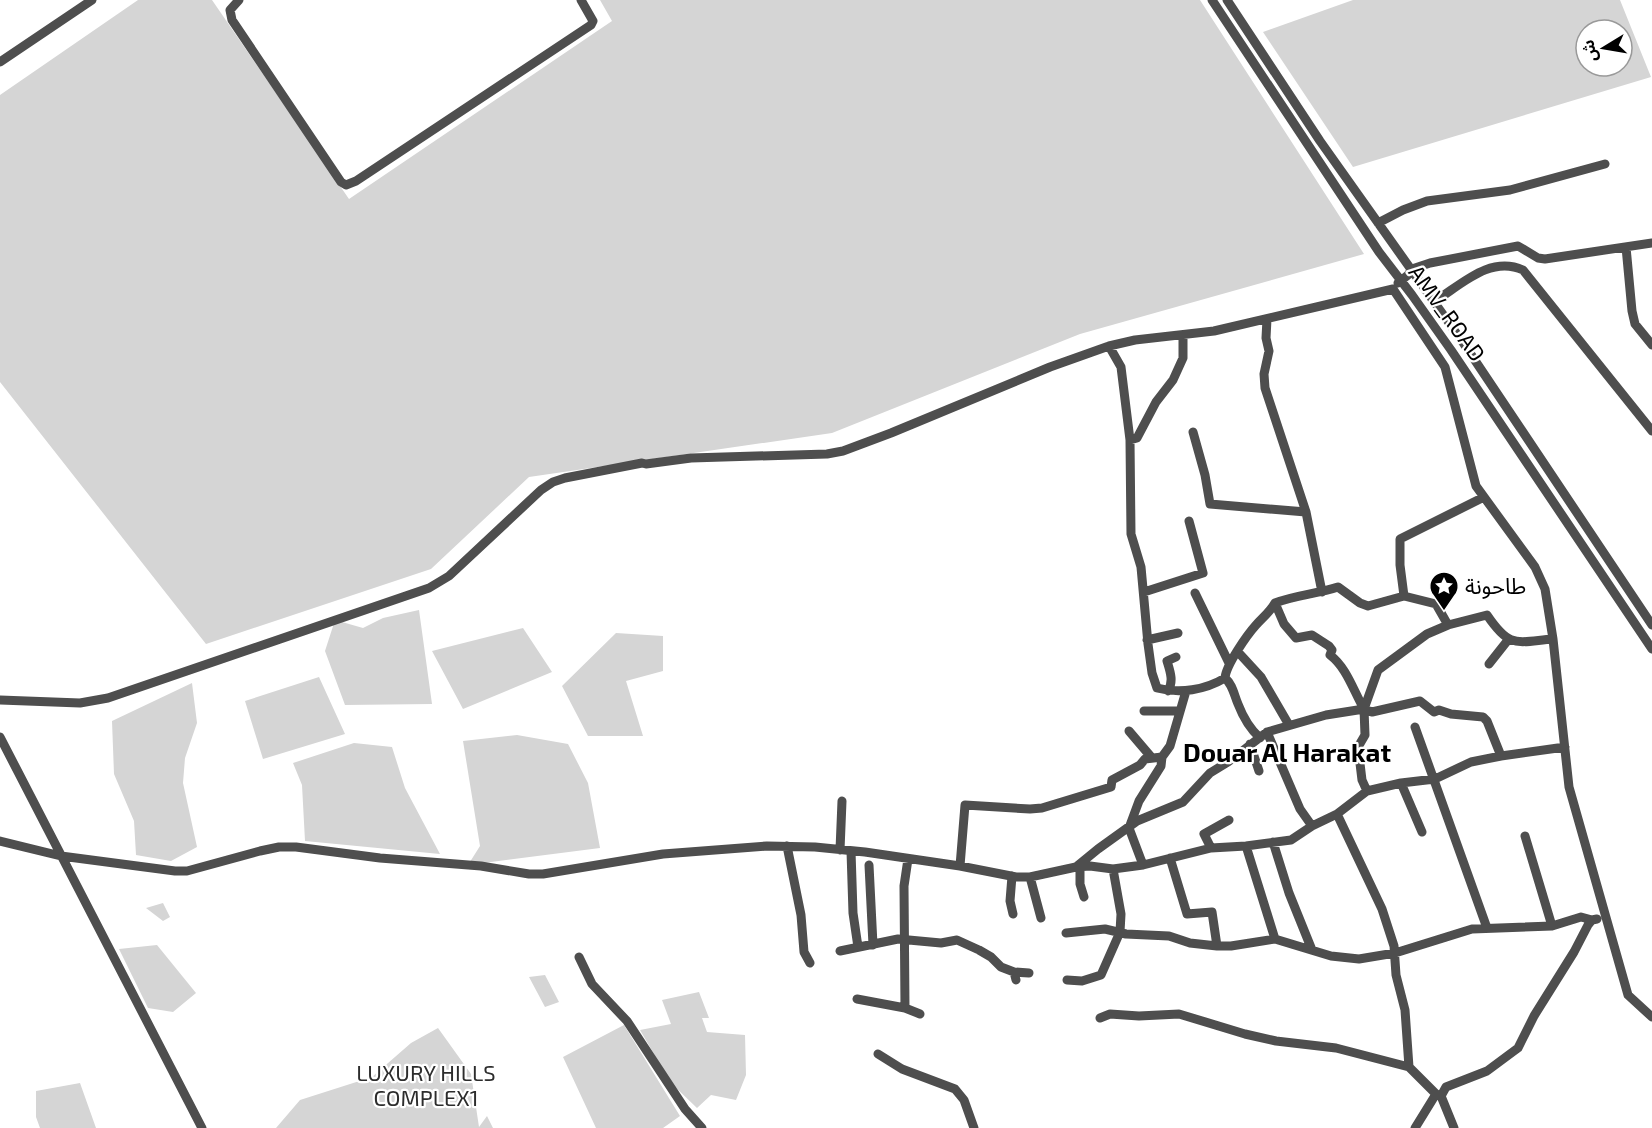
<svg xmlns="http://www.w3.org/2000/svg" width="1652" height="1128" font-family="'Exo 2','Noto Sans Arabic',sans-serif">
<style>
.green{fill:#d5d5d5;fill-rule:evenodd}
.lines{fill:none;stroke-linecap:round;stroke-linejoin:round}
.minor{stroke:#4e4e4e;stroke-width:9}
.labels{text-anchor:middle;stroke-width:4.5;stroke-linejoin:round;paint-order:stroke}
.street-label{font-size:22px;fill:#000;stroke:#fff}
.poi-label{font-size:22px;fill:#000;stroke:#fff;text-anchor:start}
.park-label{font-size:22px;fill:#2c2c2c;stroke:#fff}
.quarter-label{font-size:26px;font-weight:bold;fill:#000;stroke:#fff}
</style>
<rect width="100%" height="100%" fill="#fff"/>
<!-- green -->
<path class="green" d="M138,0h74l137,199 263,-178 -12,-21h600l164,254 -284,80 -248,99 -303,44 -98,92 -225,75 -206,-262v-287z
M1353,0h267l31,77 -298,90 -90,-135zM1586,30h36v36h-36z
M419,610l13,94 -87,1 -20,-54 10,-31 28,8 20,-10z
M523,628l29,44 -89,37 -31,-58z
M616,633l47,3v35l-37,10 17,55h-55l-26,-50z
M319,677l26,57 -82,25 -18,-58z
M192,683l5,40 -12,35 -2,25 14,64 -26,14 -35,-6 -2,-34 -20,-47 -2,-53z
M517,735l51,9 20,39 12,65 -132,17 12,-19 -17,-105z
M354,743l38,4 13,41 35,66 -135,-13 -3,-56 -9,-22z
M163,903l7,14 -7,4 -17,-13z
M157,945l39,48 -23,19 -25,-4 -29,-59z
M545,975l14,27 -14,5 -16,-30z
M699,992l10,26h-7l5,14 38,3 1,40 -10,25 -25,-5 -14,13 -26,-25 -31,-53 31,-6 -9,-24z
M624,1025l56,91 -17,12h-67l-33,-71z
M438,1028l33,46 8,53 8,-11 6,12h-217l24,-28 72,-23 39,-34z
M80,1083l16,45h-56l-4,-11v-26z"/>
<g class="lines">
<!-- minor -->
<path class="minor" d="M239,0l-9,10 2,10 109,162 5,3 10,-4 235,-156 2,-4 -12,-21
M1212,0l167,252 33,43 39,55 201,299
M1227,0l93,141 144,203 188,281
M0,62l92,-62
M1378,223l25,-13 24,-9 83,-11 95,-26
M1626,247l6,64 3,13 17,21
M1398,283l10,-8 4,-6 18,-6 88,-17 20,12 7,1 107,-16
M1435,301c26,-16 55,-46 88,-31l129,161
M1267,319l-1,19 3,13 -5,23 1,14 41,124 16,80
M1109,346l12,21 9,73 1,94 10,33 7,77 4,29 5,15c23,6 48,2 68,-10 1,-13 22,-43 31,-53 7,-8 14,-13 19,-22 21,-8 42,-9 63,-16l22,16 8,3 36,-10 -4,-31v-26l84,-42
M1193,432l12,43 5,29 96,8
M1130,440l7,-2 19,-36 17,-22 10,-22v-23
M1144,592l59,-19 -14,-52
M1195,593l34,70
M1404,596l32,8 12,21
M1275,603l9,21 12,14 16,-3 17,11 3,4 -2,5c17,13 23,35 34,54
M1147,640l31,-7
M1238,652l23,25 28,48
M1489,664l19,-24
M1225,678c8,7 9,17 13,26 5,13 12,25 22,34
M1168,691c6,-10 2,-20 -1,-30l9,-4
M0,700l80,3 28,-5 321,-110 20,-12 92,-86 12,-8 12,-4 77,-15 4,1 45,-6 136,-4 16,-3 48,-18 159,-66 59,-21 26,-6 79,-9 179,-42 52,78 31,119 59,81 10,22 8,50 16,148 59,208 24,22
M1144,711h35
M1415,727l72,201
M1129,731l23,27
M1267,732l33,77 12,17
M0,737l202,391
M1250,744l9,27
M1401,783l21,49
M1367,791l-5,-11 -4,-33 7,-12 -1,-26 14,-39 49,-36 21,-9 39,-10c23,34 29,27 66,24
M1337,814l30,-23 34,-8 34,-4 36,-17 30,-6 64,-9
M1525,836l27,90
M0,841l61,15 114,15h12l73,-20 19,-4h17l84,11 101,8 48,8h14l120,-20 104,-8 48,1 50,5 95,14 56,11h14l46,-10 14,-1 23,3 30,-4 68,-17 35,-2 45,-6 21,-14 25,-12 45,95 12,37 2,29 9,35 4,57 27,27
M1273,842l16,51 23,57
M787,846l14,69 3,37 6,11
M1211,848l-7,-14 25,-14
M840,850l2,-49
M851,851l2,62 5,34
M1170,858l17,56 25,-2 5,34
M869,865l4,80
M1143,865l-14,-37 10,-27 22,-35 1,-9 8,-11 16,-55
M960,866l5,-61 65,4 12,-1 69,-21 1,-7 28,-15 5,-6 17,-2
M1076,867l22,-18 39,-28 46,-19 27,-29 18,-11 39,-30 59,-17 38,-6 8,3 48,-11 14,11 5,-2 12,4 32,3 4,4 14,35
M1080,867v17l4,13
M1012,876l-2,25 3,13
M1030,877l11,41
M1066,933l39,-4 21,5 43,2 21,7 27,3h14l44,-7 -29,-93
M1275,939l56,17 28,3 36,-6 77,-24 80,-3 29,-9 11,3
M840,951l58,-12 43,4 16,-3 22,10 12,7 10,10 13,5 2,8
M579,957l13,27 35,37 58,88 17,19
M1014,972l15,1
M1067,980l15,1 19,-6 19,-43 1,-18 -8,-45
M857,999l48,9 -1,-122 4,-27
M905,1008l15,6
M1100,1018l10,-4 29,2 40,-2 66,20 31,7 60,7 73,19
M878,1054l24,15 53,20 9,11 10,28
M1441,1096l5,-9 41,-16 31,-23 16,-32 40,-64 14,-27 4,-5 5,-1
M1441,1096l13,32
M1415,1128l21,-34 3,1"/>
</g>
<!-- icons -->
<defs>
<g id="sight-pin" transform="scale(1.5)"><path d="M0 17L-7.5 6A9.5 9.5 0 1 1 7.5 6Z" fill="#000" stroke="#fff"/><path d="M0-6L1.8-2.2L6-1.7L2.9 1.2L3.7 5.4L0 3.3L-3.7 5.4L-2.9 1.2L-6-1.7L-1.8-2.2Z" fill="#fff"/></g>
</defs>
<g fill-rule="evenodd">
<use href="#sight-pin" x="1444" y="586"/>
</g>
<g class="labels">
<!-- street labels -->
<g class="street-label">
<text transform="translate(1447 313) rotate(54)" y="8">AMV_ROAD</text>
</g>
<!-- poi labels -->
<g class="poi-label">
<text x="1465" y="594">طاحونة</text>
</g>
<!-- park labels -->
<g class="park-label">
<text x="426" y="1081">LUXURY HILLS<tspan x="426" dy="25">COMPLEX1</tspan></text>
</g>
<!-- quarter labels -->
<g class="quarter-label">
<text x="1287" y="762">Douar Al Harakat</text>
</g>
</g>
<!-- north arrow -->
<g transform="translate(1604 48) rotate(259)"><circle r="28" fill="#ffffff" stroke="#999999" stroke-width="1.5"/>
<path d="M0-4.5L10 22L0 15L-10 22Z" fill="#000000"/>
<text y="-9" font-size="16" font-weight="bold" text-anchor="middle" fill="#000000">ش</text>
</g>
</svg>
